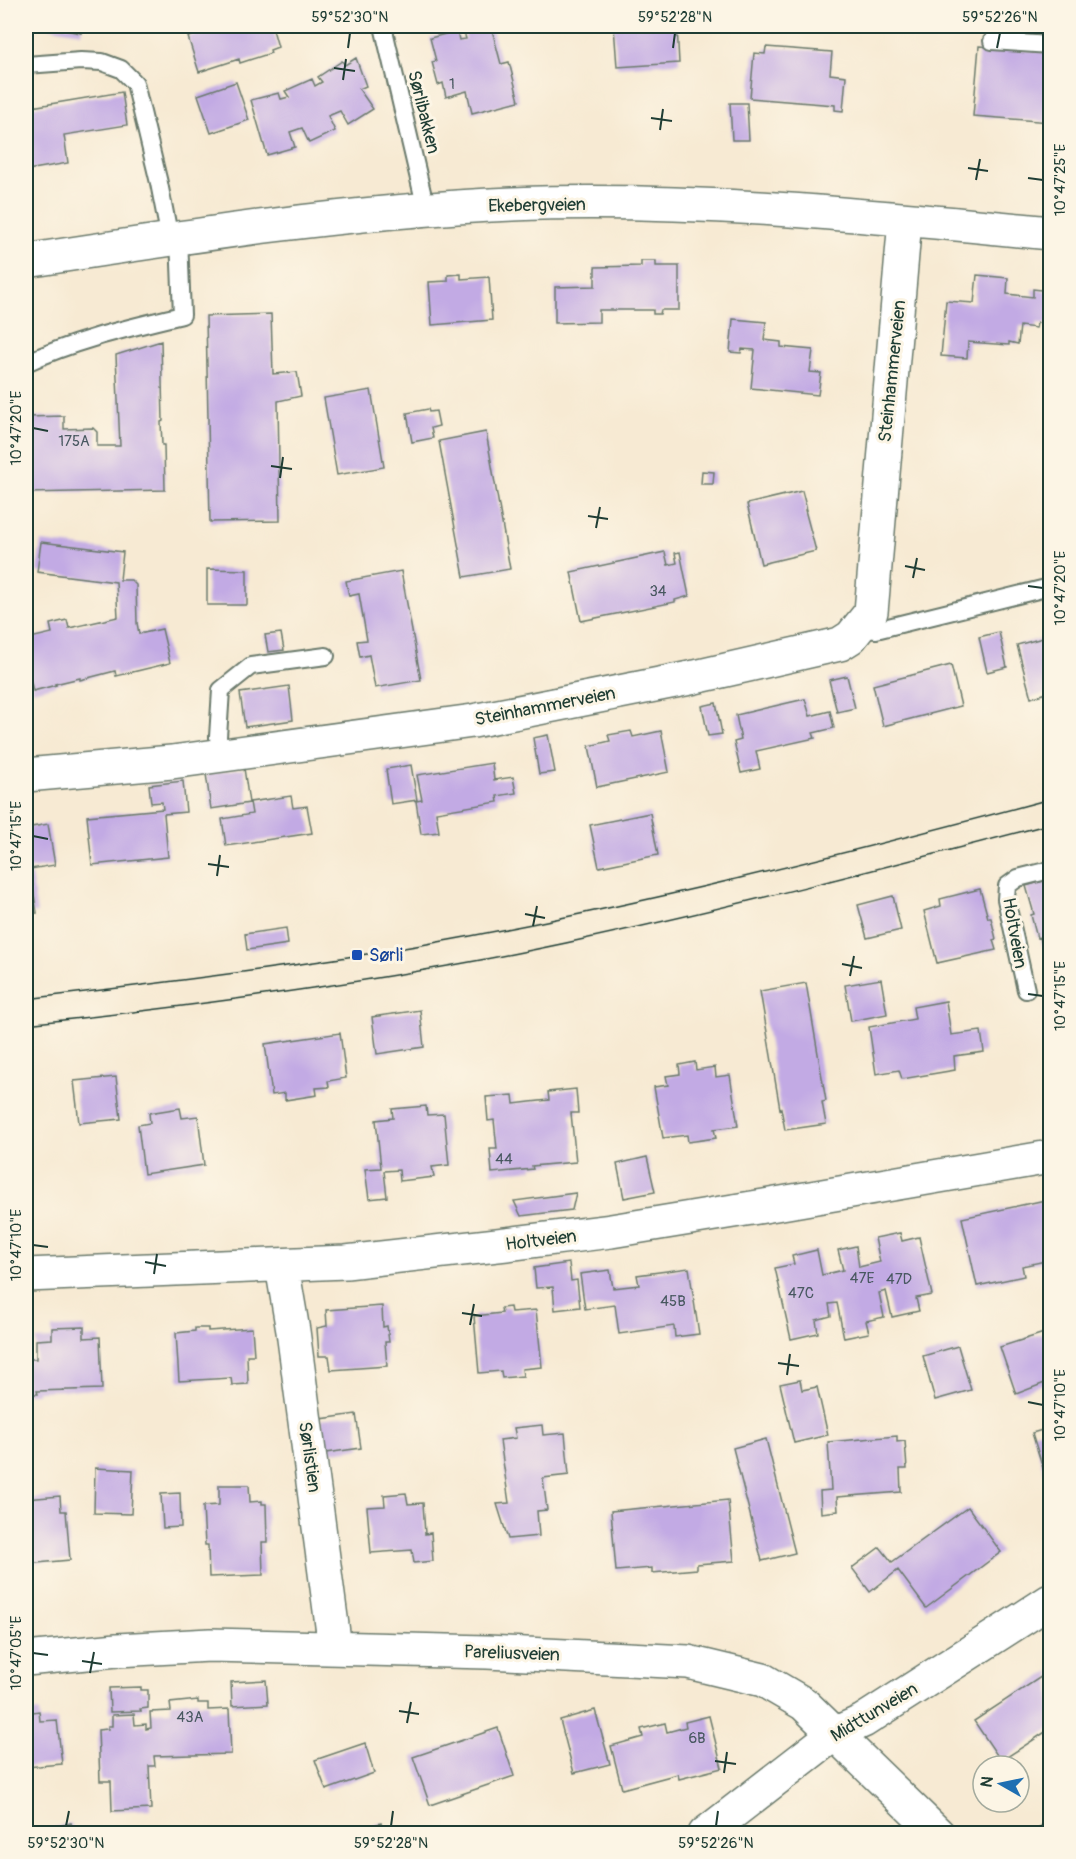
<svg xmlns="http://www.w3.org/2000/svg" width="1076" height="1859" font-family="Pangolin,sans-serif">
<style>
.building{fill:#c2aae4}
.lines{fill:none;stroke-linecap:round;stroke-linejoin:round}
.lane-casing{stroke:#6b7a6c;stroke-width:20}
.street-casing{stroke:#6b7a6c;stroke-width:36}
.secondary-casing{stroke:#6b7a6c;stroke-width:36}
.lane{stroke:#fff;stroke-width:16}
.street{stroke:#fff;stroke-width:33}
.secondary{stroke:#fff;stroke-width:33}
.tram{stroke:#1f3d34;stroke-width:1.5}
.ticks{fill:none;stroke:#1f3d34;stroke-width:2}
.transit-dot{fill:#1a4fb4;stroke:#fcf5e5;stroke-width:2}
.labels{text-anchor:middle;stroke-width:6;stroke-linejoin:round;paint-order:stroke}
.number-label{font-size:15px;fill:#485860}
.street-label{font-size:18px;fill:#1f3d34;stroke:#fcf5e5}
.transit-label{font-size:18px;fill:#164399;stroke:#fcf5e5;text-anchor:start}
.neatline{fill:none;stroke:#1f3d34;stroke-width:2}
.ticks-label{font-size:15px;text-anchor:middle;fill:#1f3d34}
</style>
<rect width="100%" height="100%" fill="#fcf5e5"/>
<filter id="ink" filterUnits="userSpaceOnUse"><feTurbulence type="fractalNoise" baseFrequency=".0167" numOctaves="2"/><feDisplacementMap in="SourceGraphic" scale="12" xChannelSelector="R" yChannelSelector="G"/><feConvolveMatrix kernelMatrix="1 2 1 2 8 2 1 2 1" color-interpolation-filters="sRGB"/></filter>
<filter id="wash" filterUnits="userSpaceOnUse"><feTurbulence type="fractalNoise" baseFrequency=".008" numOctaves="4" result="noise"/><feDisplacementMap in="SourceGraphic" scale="24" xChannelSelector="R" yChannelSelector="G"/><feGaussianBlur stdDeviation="1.35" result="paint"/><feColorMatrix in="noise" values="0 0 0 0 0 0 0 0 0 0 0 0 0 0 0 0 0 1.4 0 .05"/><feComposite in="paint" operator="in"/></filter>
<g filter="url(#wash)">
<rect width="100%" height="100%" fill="#f7ead3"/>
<g id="blocks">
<!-- building -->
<path class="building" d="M43,26h39l-1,7z
M201,26h71l6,21 -8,3 1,3 -31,10 -1,-4 -40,13 -11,-35 15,-5z
M478,26h13l10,38 8,-2 10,39 -47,12 -5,-22 -21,6 -3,-14 -5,2 -6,-23 4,-1 -6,-23 27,-7 2,9 7,-1 -3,-10z
M614,26h63l2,37 -62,4z
M979,46l71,6v70l-77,-6z
M766,47l66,5 -2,22 16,2 -3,35 -8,-1v-5l-85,-7 4,-45 11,1z
M356,58l10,28 -7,3 14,20 -25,16 -8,-14 -12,5 7,15 -26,12 -7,-15 -12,4 5,15 -28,8 -16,-55 28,-7 2,6 8,-2 -4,-6 27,-12 3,7 7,-4 -4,-5 24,-16 3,4z
M236,82l13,38 -38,13 -13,-38z
M122,92l5,33 -63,10 4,28 -41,7 -1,-62z
M730,103h17l2,37h-17z
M641,261h15v5h23v44h-18l-1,4h-7v-4h-54v12l-44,1v-36l40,-1v-19l46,-1z
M461,274v5l28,-2 3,43 -60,5 -3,-43 19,-1v-6z
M977,275l31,3 -1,16 26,3v-8l17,2v33l-13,-1 -1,5 -16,-2 -2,18 -9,-2v3l-41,-3 -1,16 -26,-2 5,-55 28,2z
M271,314l2,60 24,-2 4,24 -23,5 2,120 -70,1 -4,-206z
M733,319l33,3 -2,18 17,2v5l32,3 -3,22 11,1 -3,22 -67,-7 4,-38 -13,-1 -1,4 -11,-1z
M161,341l2,80 -2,1 1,23h2l1,45 -139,3v-76l38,-1v13l29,-1 4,4v14h23l-4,-91z
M371,390l13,77 -47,8 -13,-77z
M428,409l1,3 7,-1 3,15 -8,2 2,10 -21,4 -5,-29z
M486,432l24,137 -46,8 -25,-136z
M702,471l12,1 -1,12h-12z
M802,491l5,19h-2l11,41 -55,13 -14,-60z
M41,542l82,10 -3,28h11l5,5 1,38 2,11 23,-5 8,34 -54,13 -1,-5 -35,9v-2l-25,6 1,1 -23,6 -7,-29v-23l26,-6 -2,-9 17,-4 2,8 49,-11 -2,-35 -79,-10z
M665,552l3,13 9,-2 -2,-10 5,-1 9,44 -14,4v2l-94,19 -10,-49z
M207,569l40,1v35h-40z
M401,571l20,109 -46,8 -6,-33 -9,2 -3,-16 10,-1 -8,-46 -10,2 -3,-15z
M999,632l8,35 -20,5 -8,-35z
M281,633l3,17 -16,2 -3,-17z
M1050,636v56l-19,6 -14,-53z
M951,665l10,41 -78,20 -10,-41z
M847,676l8,32 -18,4 -8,-32z
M289,686l4,34 -48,7 -5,-34z
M805,699l5,17 20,-5 4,17 -21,5 2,5 -59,13 4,18 -19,4 -7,-31 7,-2 -5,-25z
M716,703l6,31 -14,2 -6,-30z
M631,731l2,6 28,-6 8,41 -72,15 -8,-41 21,-5 -2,-6z
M548,735l7,37 -16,2 -6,-36z
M492,763l2,17 19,-3 3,16 -19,3 1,6 -62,10 3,20 -18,2 -5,-33 6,-1 -5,-25z
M411,765l6,35 -26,4 -5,-35z
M244,768l5,35 -38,6 -5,-35z
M183,781l3,31 -22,2 4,43 -76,8 -5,-49 76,-7 -1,-7 -11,1 -2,-18z
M291,796l2,12 14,-2 5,27 -86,13 -4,-27 30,-5 -2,-12z
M650,813l8,42 -59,12 -9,-42z
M48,824l7,41 -25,4 7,44 -11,1v-86z
M1050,879v67l-7,2 -3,-11 -3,1 -6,-23 3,-1 -8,-28z
M980,889l8,29h3l5,21 -3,1 3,10 -59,13 -13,-52 17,-5 -1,-7z
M893,896l8,34 -34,8 -9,-33z
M286,928l2,16 -41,6 -2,-16z
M881,979l6,35 -36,7 -6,-36z
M806,983l20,118 -4,1 4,22 -41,6 -4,-22 -1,1 -20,-118z
M946,1001l5,34 30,-4 3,21 -30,4 1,14 -53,9 -3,-9 -23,4 -7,-47 46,-8 -2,-12z
M420,1010l4,37 -47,7 -5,-37z
M340,1033l6,45 -18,3 1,6 -13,1 1,7 -32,5v-7l-13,2 -7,-51z
M695,1062l1,8 19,-3 1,10 14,-2 8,51 -24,3 2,9 -28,4 -1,-7 -24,3 -9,-51 14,-2 -2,-9 14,-2 -1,-9z
M116,1077l5,42 -42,4 -5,-42z
M576,1089l2,24h-7l5,49 -44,4 1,3 -41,4 -2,-24h7l-3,-29 -6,1 -2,-24 27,-2 1,9 16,-2 19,-2 -1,-8z
M426,1106l1,9 17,-1 5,51 -17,2 2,10 -34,4 -1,-11 -15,1 3,26 -18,2 -4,-30 16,-1 -5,-48 17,-2 -1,-9z
M180,1108l2,10 16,-2 6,49 -60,9 -6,-49 12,-2 -1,-10z
M647,1157l8,35 -31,6 -7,-34z
M576,1193l-4,17 -27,3 -24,3 -7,-15z
M1050,1199v61l-28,6 2,10 -47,10 -15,-68z
M900,1233l2,8 17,-4 13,58 -16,3 3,13 -27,6 -6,-26 -7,2 5,24 -18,4 3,12 -25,5 -7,-35 -8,1 2,12 -15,4 2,13 -27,6 -16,-71 19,-4 -2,-8 25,-6 5,25 21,-5 -5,-20 18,-4 3,21 21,-5 -5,-24z
M569,1263l2,18 6,-1 3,27 -25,3 -2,-23 -17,1 -2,-20z
M689,1268l10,66 -24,3 -1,-11 -55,8 -4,-29 -30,4 -5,-35 30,-4 3,18 26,-3 -2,-10z
M382,1306l1,21 4,-1 2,16h-4l2,24 -56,4 -2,-14h-10l-2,-28 10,-2 -1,-16z
M510,1307l1,5 25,-2 6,57 -20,2 1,7 -21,2 -1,-7 -22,2 -5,-57 28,-3 -1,-5z
M84,1327v11l16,-1 2,52 -65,2 1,3h-12v-35h10v-19l16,-1v-11z
M195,1328h13v3l44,-3 2,27h-7l1,29 -16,1 -1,-7 -52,3 -3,-48 19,-2z
M1050,1331v50l-34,13 -16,-47z
M958,1346l13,44 -36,10 -12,-44z
M800,1380l2,10 15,-3 11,48 -34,8 -14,-59z
M356,1414l5,34 -35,5 -5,-34z
M1050,1419v64l-2,1 -16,-51 17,-5 -3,-8z
M542,1425l1,10 22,-2 4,42 -26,3 4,32 -10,1 2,25 -31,3 -11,-35 12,-1 -9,-63 16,-2 -2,-10z
M897,1436v6l8,-1 2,28h-7l1,23 -64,5 1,14 -17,2 -1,-22 11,-1 -3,-48z
M766,1439l29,114 -33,8 -29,-113z
M95,1468l38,2 -2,44 -37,-1z
M219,1485h30l1,17 12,-1v3h4l1,38h-5l1,33 -54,2 -1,-32h-3l-2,-39 16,-1z
M180,1493l1,34 -18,1 -2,-34z
M406,1493l2,11 15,-1 2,31 6,-1 2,28 -19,2 -2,-13 -41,3 -4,-46 18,-1 -1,-11z
M60,1496l1,15h5l4,49 -44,4v-65z
M728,1500l6,61 -37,3v5l-45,4v-5l-36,3 -5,-60z
M968,1507l33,45 -75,56 -28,-38 -28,22 -18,-24 28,-21 12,15z
M1050,1671v58l-49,32 -27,-40z
M266,1680l2,24 -36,2 -1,-24z
M141,1687v3h7v18l-8,1 1,2 -31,1 -1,-24z
M198,1700v3h10v7l21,-1 2,45 -77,2 1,10h-6l2,43 -39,2 -1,-30h-11l-2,-51 10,-1v-3h4v-11l22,-1 1,11 11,-1v5l5,-1 -1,-16 21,-1 -1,-8z
M595,1710l15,54 -36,9 -14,-53z
M39,1711l1,10 17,-1 5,44 -36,3v-54z
M709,1716l13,52 -43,11 -1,-5 -56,15 -11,-43 32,-9 -2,-8 24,-6 2,9 19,-5 -1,-5z
M498,1728l16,48 -84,29 -17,-48z
M365,1743l9,30 -48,17 -11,-30z
M71,1823l2,10h-38z
M381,1823l3,10h-21l-1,-4z"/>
</g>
</g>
<g filter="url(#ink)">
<use href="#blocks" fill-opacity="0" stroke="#6b7a6c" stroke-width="1.5"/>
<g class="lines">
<!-- lane casing -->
<g class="lane-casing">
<path id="lane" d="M383,26l43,183
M992,41l58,4
M26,65l55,-4 21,1 19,7 14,14 24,100 11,56
M26,363c49,-23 103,-35 156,-48l-3,-78
M860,628l16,2 174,-43
M221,755l-3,-18 3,-47 30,-24 75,-10
M1026,990l-20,-91 1,-13 11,-8 32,-8
M1046,1834l4,-4"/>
</g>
<!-- street casing -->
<g class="street-casing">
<path id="street" d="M26,775l146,-13 301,-41 222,-44 145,-33 11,-7 20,-25 34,-392
M282,1266l11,65 42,317
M26,1275l320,-13 160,-18 105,-13 153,-25 286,-49
M26,1659l91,-9 93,-5 277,7 201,10 75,18 41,24 134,130
M705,1834l129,-100 29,-13 187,-120"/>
</g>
<!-- secondary casing -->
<g class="secondary-casing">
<path id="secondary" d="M26,261c162,-25 323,-50 487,-57 180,-7 359,12 537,29"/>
</g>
<!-- lane -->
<use href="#lane" class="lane"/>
<!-- street -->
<use href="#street" class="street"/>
<!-- secondary -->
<use href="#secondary" class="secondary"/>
<!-- tram -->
<path class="tram" d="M26,999c130,-15 261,-31 390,-53 214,-38 425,-91 634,-147
M26,1024c180,-19 362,-43 540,-81 163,-35 324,-77 484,-119"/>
</g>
</g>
<!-- ticks -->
<path class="ticks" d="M348,48l2,-15M673,48l2,-15M997,48l3,-15M334,68l21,3M343,80l3,-21M651,118l21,3M660,130l3,-21M968,168l20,3M1028,178l15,2M976,180l4,-21M33,428l15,3M271,466l21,3M280,478l3,-21M588,516l20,3M596,528l4,-21M905,566l20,4M913,578l4,-20M1028,586l15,2M33,836l15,3M208,864l21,3M217,876l3,-21M525,914l20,4M533,926l4,-20M842,964l20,4M850,976l4,-20M1028,994l15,2M33,1245l15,2M145,1262l21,4M154,1274l3,-20M462,1313l20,3M470,1325l4,-21M778,1363l21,3M787,1375l3,-21M1028,1402l15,3M33,1653l15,2M82,1661l20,3M90,1673l4,-21M399,1711l20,3M407,1723l4,-21M715,1761l21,3M724,1773l3,-21M66,1826l3,-15M391,1826l2,-15M716,1826l2,-15"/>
<!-- markers -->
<rect class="transit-dot" x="351" y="949" width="12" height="12" rx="3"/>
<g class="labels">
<!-- number labels -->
<g class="number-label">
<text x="452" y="89">1</text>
<text x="74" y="446">175A</text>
<text x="658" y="596">34</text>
<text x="504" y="1164">44</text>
<text x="862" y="1283">47E</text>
<text x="899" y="1284">47D</text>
<text x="801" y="1298">47C</text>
<text x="673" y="1306">45B</text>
<text x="190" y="1722">43A</text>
<text x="697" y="1743">6B</text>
</g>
<!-- street labels -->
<g class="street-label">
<text transform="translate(424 112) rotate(76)" y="6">Sørlibakken</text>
<text transform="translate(537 205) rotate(-1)" y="6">Ekebergveien</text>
<text transform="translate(892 371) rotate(-84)" y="6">Steinhammerveien</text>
<text transform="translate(545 706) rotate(-11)" y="6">Steinhammerveien</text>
<text transform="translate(1015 933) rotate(80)" y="6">Holtveien</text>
<text transform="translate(541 1240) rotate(-7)" y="6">Holtveien</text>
<text transform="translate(310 1457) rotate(82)" y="6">Sørlistien</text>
<text transform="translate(512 1653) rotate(2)" y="6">Pareliusveien</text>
<text transform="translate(874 1712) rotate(-31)" y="6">Midttunveien</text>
</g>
<!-- transit labels -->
<g class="transit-label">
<text x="369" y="961">Sørli</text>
</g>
</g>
<!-- margin -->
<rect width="1076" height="1859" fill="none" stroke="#fcf5e5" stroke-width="66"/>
<!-- north arrow -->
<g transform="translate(1001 1784) rotate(279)"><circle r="28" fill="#fcf5e5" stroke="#a4ab9e" stroke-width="1.5"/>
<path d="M0-4.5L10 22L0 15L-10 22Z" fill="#1f6fb2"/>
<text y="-9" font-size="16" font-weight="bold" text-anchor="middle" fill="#1f3d34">N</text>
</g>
<rect x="33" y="33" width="1010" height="1793" class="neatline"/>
<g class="ticks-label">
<text x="350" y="22">59°52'30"N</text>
<text x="675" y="22">59°52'28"N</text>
<text x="1000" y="22">59°52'26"N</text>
<text transform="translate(1060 180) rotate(-90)" y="5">10°47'25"E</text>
<text transform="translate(16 428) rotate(-90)" y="5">10°47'20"E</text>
<text transform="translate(1060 588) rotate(-90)" y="5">10°47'20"E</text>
<text transform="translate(16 836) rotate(-90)" y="5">10°47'15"E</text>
<text transform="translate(1060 996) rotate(-90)" y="5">10°47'15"E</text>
<text transform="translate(16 1245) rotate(-90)" y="5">10°47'10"E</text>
<text transform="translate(1060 1405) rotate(-90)" y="5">10°47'10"E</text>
<text transform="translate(16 1653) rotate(-90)" y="5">10°47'05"E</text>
<text x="66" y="1848">59°52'30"N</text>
<text x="391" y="1848">59°52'28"N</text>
<text x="716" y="1848">59°52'26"N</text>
</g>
</svg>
